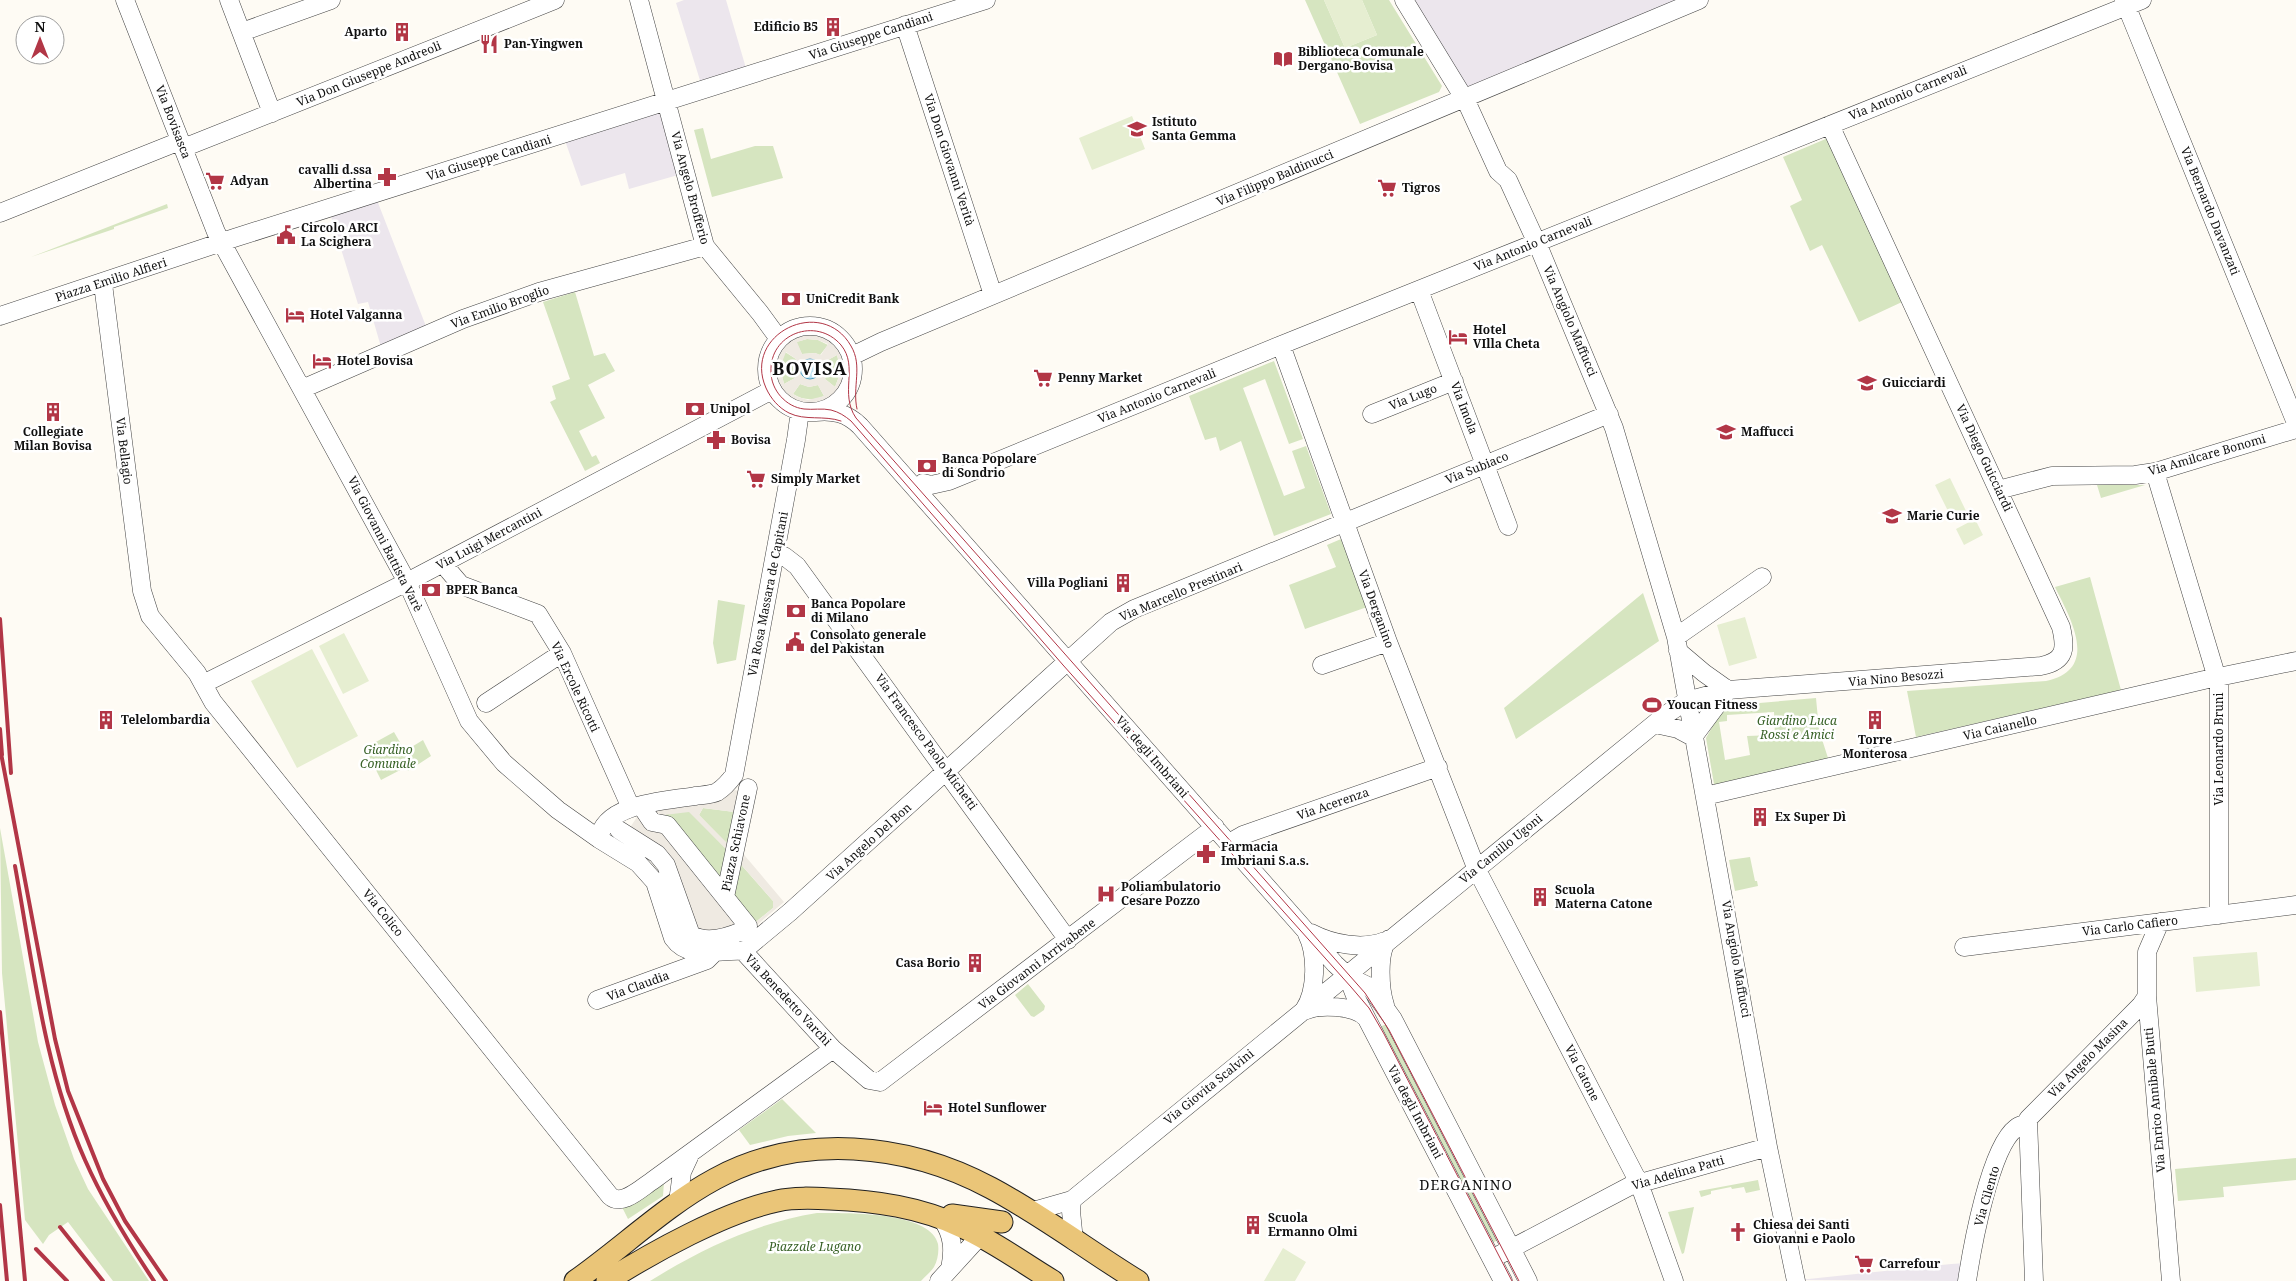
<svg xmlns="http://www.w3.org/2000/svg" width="2296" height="1281" font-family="'Noto Serif',serif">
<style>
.industrial{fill:#ece6ed}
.green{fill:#d6e5c0;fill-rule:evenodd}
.pitch{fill:#e6eed1}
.plaza{fill:#efeae2;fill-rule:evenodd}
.water{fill:#bee1f0;stroke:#4d9abf}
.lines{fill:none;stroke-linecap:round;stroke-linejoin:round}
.minor-casing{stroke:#434343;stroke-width:19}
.major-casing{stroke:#212121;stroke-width:23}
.minor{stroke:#fff;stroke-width:18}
.major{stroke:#eac578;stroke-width:21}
.tram{stroke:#b23646;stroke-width:1}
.rail{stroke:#b23646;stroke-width:4}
.labels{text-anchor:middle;stroke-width:5;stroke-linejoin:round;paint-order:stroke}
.poi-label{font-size:12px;font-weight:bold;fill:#101010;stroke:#fff;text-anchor:start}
.street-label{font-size:12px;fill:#101010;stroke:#fff}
.park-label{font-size:12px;font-style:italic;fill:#376126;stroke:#fff}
.neighbourhood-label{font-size:14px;letter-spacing:1px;fill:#101010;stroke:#fff}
.district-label{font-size:18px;font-weight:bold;letter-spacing:1px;fill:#101010;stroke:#fff}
</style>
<rect width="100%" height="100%" fill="#fefbf4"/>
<!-- industrial -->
<path class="industrial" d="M684,0h42l22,75 -45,15 -27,-87z
M1404,0h272l4,8 -216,91z
M667,102l18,71 -56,16 -4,-16 -44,13 -18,-51z
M375,195l54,139 -46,20 -15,-52 -10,2 -29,-94z
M1967,1263l-3,18 -165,-1 152,-16z"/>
<!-- green -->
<path class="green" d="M1305,0h19l21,48 32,-13 -15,-35h27l53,86 -3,6 -79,32z
M703,128l8,31 44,-13h18l10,32 -71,19 -18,-67z
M1828,138l74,164 -43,20 -37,-77 -12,6 -20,-45 12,-6 -19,-43z
M167,204l1,4 -54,19v2l-83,28z
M575,292l19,64 11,-3 10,18 -27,14 17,33 -26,13 13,26 4,-2 4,8 -15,8 -35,-69 6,-3 -4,-13 18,-7 -27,-77z
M807,339l11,1 10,5 -8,10 -5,-2 -13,1 -6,-12z
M785,352l11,7 -3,9 2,10 -11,6 -4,-17z
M837,355l4,16 -6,16 -10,-8 3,-9 -2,-9z
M1274,361l29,78 -14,5 -24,-65 -22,9 41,108 21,-8 -13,-37 14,-5 25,68 -57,22 -33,-95 -21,10 -4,-14 -11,3 -16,-44z
M800,384l9,3 9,-2 6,11c-11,5 -21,4 -31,-2z
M2097,485h48l-44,13z
M1341,539l26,68 -62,22 -16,-44 47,-18 -9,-22z
M2090,577l31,113 -205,47 -9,-46 139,-10c55,-12 24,-63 9,-94z
M1643,593l16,48 -143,98 -12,-31z
M718,600l27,5 -9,55 -19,4 -4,-21z
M1816,698l3,32 9,28 -108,28 -6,-2 -8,-46 18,-32zM1774,712l1,23 -28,1 3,19 -25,5 -6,-38 8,-1v-6z
M394,732l11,19 18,-11 8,16 -23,15 -2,-4 -25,13 -16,-32z
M703,808l32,4 -6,34 -30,-31z
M689,811l43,44 -7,38 -61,-79z
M0,828l38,214 17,63 19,54 14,30 61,92h-36l-45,-59 -19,13 -6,9 -18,-24 -23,-247z
M1750,857l5,24h2l1,5 -23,5 -6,-31z
M737,860l36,41v7l-21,17 -23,-28z
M1028,984l17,22 -1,4 -10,7 -3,-1 -16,-21z
M1388,1023l112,216 -10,5 -112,-216z
M782,1099l34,34 -28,3 -38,9 -11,-15z
M2296,1158v22l-73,7 1,10 -46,4 -3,-32z
M1758,1180l2,10 -14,3 -2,-6 -12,2 -1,-2 -20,4v3l-10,3 -2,-6z
M664,1182l-1,14 -35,23 -6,-12z
M1694,1207l-10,46 -2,1 -14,-42z
M817,1213c27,0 114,-2 121,31 1,7 0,16 -4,23 -3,5 -9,9 -13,14h-271c53,-33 106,-58 167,-68z"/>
<!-- pitch -->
<path class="pitch" d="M1324,0h38l15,35 -32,13z
M1132,116l13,33 -53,21 -13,-32z
M1950,478l17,35 -14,8 -18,-36z
M1975,519l8,16 -19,10 -8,-16z
M1745,617l12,41 -28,8 -12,-41z
M344,633l25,48 -26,13 -24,-48z
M312,649l46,87 -61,32 -46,-87z
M2257,952l3,34 -64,6 -3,-35z
M1283,1248l23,14 -11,19h-31z"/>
<!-- plaza -->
<path class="plaza" d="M813,335l12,3 13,11 6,10 1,12 -3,13 -7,10 -14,8 -13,2 -12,-3 -13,-11 -6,-10 -1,-13 3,-12 6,-10 15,-9zM807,339l11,1 10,4 -7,11 -6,-2 -13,1 -5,-12zM786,352l10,7 -3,9 2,10 -11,6 -4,-17zM837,355l4,16 -6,16 -10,-8 3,-12 -2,-6zM800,384l9,3 9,-2 6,11 -16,4 -10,-3 -5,-3z
M734,790l16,3 -10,57 44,52 -32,27 -59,15 -30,-73 -34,-34 2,-11 6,-9 9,-7 73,-11zM703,808l31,4 -5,33 -30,-30zM689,812l43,43 -7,38 -61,-78zM737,860l36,41v7l-21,17 -23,-28z"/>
<!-- water -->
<path class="water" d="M800 369a10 10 0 1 1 20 0a10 10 0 1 1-20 0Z"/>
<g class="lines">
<!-- minor casing -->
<g class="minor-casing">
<path id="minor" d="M125,0l91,232 191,350 62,139 35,42 54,47 41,29 39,24 17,19 18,56c16,23 47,11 70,13l47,-39 321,-290 23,-13 475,-195
M229,0l43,113
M639,0l66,246 55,67 19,26
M1404,0l63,103 31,68 10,9 32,70 74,178 62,209 92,510 28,134
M2124,0l172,423
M905,25l88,270
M242,32l89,-32
M183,148l372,-148
M0,213l180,-72
M103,284l39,307 8,25 47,57 16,29 397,494c12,11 31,-8 42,-15l181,-132
M1419,290l89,236
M0,316l234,-78 752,-238
M767 369a43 43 0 1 1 86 0a43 43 0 1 1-86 0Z
M1281,345l107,297 89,228 162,313 35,98
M852,356l29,-14 818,-342
M302,389l161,-70 76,-27 166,-46
M815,412c18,-2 32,1 45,14l475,538 14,13 21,10 23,32 135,262
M1372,414l82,-33
M2155,472l64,213v230
M923,483l8,2 18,-4 342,-140 851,-341
M1998,490l54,-14 83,-1 20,-3 141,-43
M775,554l9,2 13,10 271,374
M445,562l4,9 12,14 77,29 24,39 69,155
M1676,637l86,-60
M1678,651l26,22 24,17
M1322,665l66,-23
M203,684l204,-102 365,-192
M486,703l76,-50
M1655,724l23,5 15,8
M1693,737l35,-47
M1705,796l499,-116 92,-19
M644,810l8,12 15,3 81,101 -6,5 2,2
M619,830l38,24 9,11 25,70c15,8 35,3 51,-4
M599,839c5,-36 67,-38 96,-43 7,-1 16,-1 22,-4 8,-5 12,-10 17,-17l62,-335 4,-29
M1229,843l14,-8 195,-68
M725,897l23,-109
M2160,922l-13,30v44l24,285
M1311,933c21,11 51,17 74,8
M1964,947l332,-42
M743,951l90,98 36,31 11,2 335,-255
M1347,975l9,23 147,283
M597,1000l110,-40 8,-8
M1385,1005c-5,-15 -8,-54 4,-66
M1304,1010c13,-19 13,-56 3,-76
M1304,1011c15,-7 52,-6 63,8
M1072,1200l-1,11 3,30
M678,1202l4,-30 7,-15
M1030,1212l42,-12 592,-484 22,-15 42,-11 313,-24c25,-5 25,-18 20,-39l-231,-502
M942,1219c11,16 12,31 8,50
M1501,1254l129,-68 138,-39
M939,1281l41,-45
M1967,1281c5,-33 23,-134 49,-153 3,-3 8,-4 11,-5
M2034,1281l-6,-162 113,-114 6,-9"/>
</g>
<!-- major casing -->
<g class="major-casing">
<path id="major" d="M952,1215l50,7
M575,1281c47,-33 90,-75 140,-102 86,-47 192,-36 276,9 51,27 98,63 147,93
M607,1281c46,-29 118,-69 170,-80 17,-4 36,-3 53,-2 46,2 90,8 132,28 33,15 61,36 91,54"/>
</g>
<!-- minor -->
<use href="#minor" class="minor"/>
<!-- major -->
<use href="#major" class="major"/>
<!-- tram -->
<path class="tram" d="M841,421c-17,-6 -36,0 -52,-8 -10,-5 -18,-14 -23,-25 -24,-54 56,-93 85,-42 12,20 1,41 6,63
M1512,1281l-128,-247 -15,-26 -18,-21 -288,-322 -212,-244c-6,-5 -12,-9 -20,-11 -9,-2 -18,0 -27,-1 -18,-2 -33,-19 -33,-37 -2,-38 45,-56 70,-27 18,22 -2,48 15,73l509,575 24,37 130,251"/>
<!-- rail -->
<path class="rail" d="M0,619l11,154
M0,729l2,26
M0,748l55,291 13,52 35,88 22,42 41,60
M15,866c18,98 29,202 70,294 19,43 43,82 69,121
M0,1012l25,269
M0,1205l7,76
M60,1227l43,54
M36,1249l31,32"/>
</g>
<!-- icons -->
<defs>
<g id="building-bare" transform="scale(1.5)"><path d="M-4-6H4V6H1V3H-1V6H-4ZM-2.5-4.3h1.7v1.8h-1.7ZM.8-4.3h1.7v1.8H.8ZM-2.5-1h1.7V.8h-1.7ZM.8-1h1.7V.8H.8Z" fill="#b23646" stroke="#fff" stroke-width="2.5" paint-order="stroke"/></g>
<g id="restaurant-bare" transform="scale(1.5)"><path d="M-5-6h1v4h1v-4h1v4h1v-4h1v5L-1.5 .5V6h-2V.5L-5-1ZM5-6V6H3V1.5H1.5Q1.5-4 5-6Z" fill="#b23646" stroke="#fff" stroke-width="2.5" paint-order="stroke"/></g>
<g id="library-bare" transform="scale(1.5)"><path d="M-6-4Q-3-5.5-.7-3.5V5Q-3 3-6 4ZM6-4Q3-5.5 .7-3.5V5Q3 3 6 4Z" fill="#b23646" stroke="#fff" stroke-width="2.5" paint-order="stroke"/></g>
<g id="school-bare" transform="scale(1.5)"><path d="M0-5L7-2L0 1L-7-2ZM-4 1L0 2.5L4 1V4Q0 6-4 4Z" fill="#b23646" stroke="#fff" stroke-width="2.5" paint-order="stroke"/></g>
<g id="pharmacy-bare" transform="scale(1.5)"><path d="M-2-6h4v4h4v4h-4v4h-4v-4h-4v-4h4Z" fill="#b23646" stroke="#fff" stroke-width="2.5" paint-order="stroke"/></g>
<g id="supermarket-bare" transform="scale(1.5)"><path d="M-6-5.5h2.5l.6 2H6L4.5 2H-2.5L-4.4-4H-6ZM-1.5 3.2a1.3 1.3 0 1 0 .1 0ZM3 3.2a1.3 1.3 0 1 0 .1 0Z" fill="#b23646" stroke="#fff" stroke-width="2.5" paint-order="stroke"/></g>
<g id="civic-bare" transform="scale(1.5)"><path d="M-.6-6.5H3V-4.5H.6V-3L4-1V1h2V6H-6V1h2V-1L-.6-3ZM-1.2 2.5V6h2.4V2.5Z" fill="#b23646" stroke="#fff" stroke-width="2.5" paint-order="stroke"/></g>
<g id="bank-bare" transform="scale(1.5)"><path d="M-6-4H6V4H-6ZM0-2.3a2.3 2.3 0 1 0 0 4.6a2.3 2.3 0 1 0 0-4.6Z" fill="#b23646" stroke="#fff" stroke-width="2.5" paint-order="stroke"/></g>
<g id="hotel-bare" transform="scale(1.5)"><path d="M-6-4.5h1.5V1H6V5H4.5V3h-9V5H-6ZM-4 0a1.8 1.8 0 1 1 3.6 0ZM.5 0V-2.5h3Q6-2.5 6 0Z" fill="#b23646" stroke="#fff" stroke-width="2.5" paint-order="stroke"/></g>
<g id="stadium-bare" transform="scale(1.5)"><path d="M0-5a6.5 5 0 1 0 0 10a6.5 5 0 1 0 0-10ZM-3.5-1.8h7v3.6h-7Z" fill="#b23646" stroke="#fff" stroke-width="2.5" paint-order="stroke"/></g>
<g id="hospital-bare" transform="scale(1.5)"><path d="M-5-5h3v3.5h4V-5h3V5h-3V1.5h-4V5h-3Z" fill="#b23646" stroke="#fff" stroke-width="2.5" paint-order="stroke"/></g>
<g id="church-bare" transform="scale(1.5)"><path d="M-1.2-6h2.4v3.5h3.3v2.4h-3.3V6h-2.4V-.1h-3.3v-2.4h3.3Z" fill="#b23646" stroke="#fff" stroke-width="2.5" paint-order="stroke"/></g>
</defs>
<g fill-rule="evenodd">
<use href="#building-bare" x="833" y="27"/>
<use href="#building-bare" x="402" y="32"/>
<use href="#restaurant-bare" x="489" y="44"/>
<use href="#library-bare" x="1283" y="59"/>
<use href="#school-bare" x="1137" y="129"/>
<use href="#pharmacy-bare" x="387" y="177"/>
<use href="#supermarket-bare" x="215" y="181"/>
<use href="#supermarket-bare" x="1387" y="188"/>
<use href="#civic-bare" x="286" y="235"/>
<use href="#bank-bare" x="791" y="299"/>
<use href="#hotel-bare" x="295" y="315"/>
<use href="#hotel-bare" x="1458" y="337"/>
<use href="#hotel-bare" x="322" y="361"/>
<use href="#supermarket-bare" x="1043" y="378"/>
<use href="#school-bare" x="1867" y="383"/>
<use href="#bank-bare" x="695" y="409"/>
<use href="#building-bare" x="53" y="412"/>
<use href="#school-bare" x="1726" y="432"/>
<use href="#pharmacy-bare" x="716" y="440"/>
<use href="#bank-bare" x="927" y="466"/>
<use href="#supermarket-bare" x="756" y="479"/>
<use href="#school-bare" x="1892" y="516"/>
<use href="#building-bare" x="1123" y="583"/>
<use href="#bank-bare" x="431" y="590"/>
<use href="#bank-bare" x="796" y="611"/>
<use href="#civic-bare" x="795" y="642"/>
<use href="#stadium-bare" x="1652" y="705"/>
<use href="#building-bare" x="106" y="720"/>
<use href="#building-bare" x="1875" y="720"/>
<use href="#building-bare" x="1760" y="817"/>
<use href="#pharmacy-bare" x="1206" y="854"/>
<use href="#hospital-bare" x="1106" y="894"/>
<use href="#building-bare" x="1540" y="897"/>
<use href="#building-bare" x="975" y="963"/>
<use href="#hotel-bare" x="933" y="1108"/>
<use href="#building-bare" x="1253" y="1225"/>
<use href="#church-bare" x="1738" y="1232"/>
<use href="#supermarket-bare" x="1864" y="1264"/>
</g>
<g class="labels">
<!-- poi labels -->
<g class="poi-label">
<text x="818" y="31" text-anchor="end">Edificio B5</text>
<text x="387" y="36" text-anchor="end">Aparto</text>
<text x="504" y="48">Pan-Yingwen</text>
<text x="1298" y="56">Biblioteca Comunale<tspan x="1298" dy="14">Dergano-Bovisa</tspan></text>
<text x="1152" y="126">Istituto<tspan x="1152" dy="14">Santa Gemma</tspan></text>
<text x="372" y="174" text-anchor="end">cavalli d.ssa<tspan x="372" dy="14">Albertina</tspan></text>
<text x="230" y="185">Adyan</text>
<text x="1402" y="192">Tigros</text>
<text x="301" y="232">Circolo ARCI<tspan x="301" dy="14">La Scighera</tspan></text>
<text x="806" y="303">UniCredit Bank</text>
<text x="310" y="319">Hotel Valganna</text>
<text x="1473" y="334">Hotel<tspan x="1473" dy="14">VIlla Cheta</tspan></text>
<text x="337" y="365">Hotel Bovisa</text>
<text x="1058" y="382">Penny Market</text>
<text x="1882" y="387">Guicciardi</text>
<text x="710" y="413">Unipol</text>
<text x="53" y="436" text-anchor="middle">Collegiate<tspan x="53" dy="14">Milan Bovisa</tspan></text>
<text x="1741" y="436">Maffucci</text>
<text x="731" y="444">Bovisa</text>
<text x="942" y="463">Banca Popolare<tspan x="942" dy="14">di Sondrio</tspan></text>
<text x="771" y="483">Simply Market</text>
<text x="1907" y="520">Marie Curie</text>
<text x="1108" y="587" text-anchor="end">Villa Pogliani</text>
<text x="446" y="594">BPER Banca</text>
<text x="811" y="608">Banca Popolare<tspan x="811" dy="14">di Milano</tspan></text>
<text x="810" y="639">Consolato generale<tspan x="810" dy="14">del Pakistan</tspan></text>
<text x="1667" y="709">Youcan Fitness</text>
<text x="121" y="724">Telelombardia</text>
<text x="1875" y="744" text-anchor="middle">Torre<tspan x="1875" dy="14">Monterosa</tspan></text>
<text x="1775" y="821">Ex Super Dì</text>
<text x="1221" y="851">Farmacia<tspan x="1221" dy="14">Imbriani S.a.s.</tspan></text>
<text x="1121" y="891">Poliambulatorio<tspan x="1121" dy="14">Cesare Pozzo</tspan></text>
<text x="1555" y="894">Scuola<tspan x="1555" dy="14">Materna Catone</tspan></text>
<text x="960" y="967" text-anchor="end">Casa Borio</text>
<text x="948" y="1112">Hotel Sunflower</text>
<text x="1268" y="1222">Scuola<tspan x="1268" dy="14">Ermanno Olmi</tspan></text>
<text x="1753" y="1229">Chiesa dei Santi<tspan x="1753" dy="14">Giovanni e Paolo</tspan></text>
<text x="1879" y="1268">Carrefour</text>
</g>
<!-- street labels -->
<g class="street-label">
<text transform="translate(871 36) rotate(-18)" y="4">Via Giuseppe Candiani</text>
<text transform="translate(369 74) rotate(-22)" y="4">Via Don Giuseppe Andreoli</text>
<text transform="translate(1908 93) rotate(-22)" y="4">Via Antonio Carnevali</text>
<text transform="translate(173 122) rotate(69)" y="4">Via Bovisasca</text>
<text transform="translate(489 158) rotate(-17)" y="4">Via Giuseppe Candiani</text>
<text transform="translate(949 160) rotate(72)" y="4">Via Don Giovanni Verità</text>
<text transform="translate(1275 178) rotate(-23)" y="4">Via Filippo Baldinucci</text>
<text transform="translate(690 188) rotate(75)" y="4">Via Angelo Brofferio</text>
<text transform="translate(2210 211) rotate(68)" y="4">Via Bernardo Davanzati</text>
<text transform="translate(1533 244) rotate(-22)" y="4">Via Antonio Carnevali</text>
<text transform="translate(111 280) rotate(-18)" y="4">Piazza Emilio Alfieri</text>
<text transform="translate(500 307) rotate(-20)" y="4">Via Emilio Broglio</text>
<text transform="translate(1570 321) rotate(67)" y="4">Via Angiolo Maffucci</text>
<text transform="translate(1157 396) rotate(-22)" y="4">Via Antonio Carnevali</text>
<text transform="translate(1413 397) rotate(-22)" y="4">Via Lugo</text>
<text transform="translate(1464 408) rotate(69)" y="4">Via Imola</text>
<text transform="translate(124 451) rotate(83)" y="4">Via Bellagio</text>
<text transform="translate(2207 455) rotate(-16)" y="4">Via Amilcare Bonomi</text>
<text transform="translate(1984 458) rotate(65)" y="4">Via Diego Guicciardi</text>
<text transform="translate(1477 468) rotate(-22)" y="4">Via Subiaco</text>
<text transform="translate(489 539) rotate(-28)" y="4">Via Luigi Mercantini</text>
<text transform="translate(385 544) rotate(63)" y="4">Via Giovanni Battista Varè</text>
<text transform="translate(1181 592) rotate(-23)" y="4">Via Marcello Prestinari</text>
<text transform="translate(768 594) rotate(-79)" y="4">Via Rosa Massara de Capitani</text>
<text transform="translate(1376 609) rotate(70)" y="4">Via Derganino</text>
<text transform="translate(1896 678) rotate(-5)" y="4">Via Nino Besozzi</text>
<text transform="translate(575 687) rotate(65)" y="4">Via Ercole Ricotti</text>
<text transform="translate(2000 728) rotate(-13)" y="4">Via Caianello</text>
<text transform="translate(926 742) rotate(54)" y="4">Via Francesco Paolo Michetti</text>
<text transform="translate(2219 749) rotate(-90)" y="4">Via Leonardo Bruni</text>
<text transform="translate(1152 757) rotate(49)" y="4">Via degli Imbriani</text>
<text transform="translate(1333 804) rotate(-19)" y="4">Via Acerenza</text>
<text transform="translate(869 842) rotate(-42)" y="4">Via Angelo Del Bon</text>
<text transform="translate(736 843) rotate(-78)" y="4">Piazza Schiavone</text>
<text transform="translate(1501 849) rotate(-39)" y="4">Via Camillo Ugoni</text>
<text transform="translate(383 913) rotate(51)" y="4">Via Colico</text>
<text transform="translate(2130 926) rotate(-7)" y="4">Via Carlo Cafiero</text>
<text transform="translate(1736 959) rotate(80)" y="4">Via Angiolo Maffucci</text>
<text transform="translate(1037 964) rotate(-37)" y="4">Via Giovanni Arrivabene</text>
<text transform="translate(638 986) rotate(-20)" y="4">Via Claudia</text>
<text transform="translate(788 1000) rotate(47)" y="4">Via Benedetto Varchi</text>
<text transform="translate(2088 1058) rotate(-45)" y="4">Via Angelo Masina</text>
<text transform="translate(1582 1073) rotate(63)" y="4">Via Catone</text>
<text transform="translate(1209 1087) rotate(-39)" y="4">Via Giovita Scalvini</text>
<text transform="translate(2155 1100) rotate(-95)" y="4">Via Enrico Annibale Butti</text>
<text transform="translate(1415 1112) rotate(62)" y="4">Via degli Imbriani</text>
<text transform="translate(1678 1173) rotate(-16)" y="4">Via Adelina Patti</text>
<text transform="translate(1987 1196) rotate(-74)" y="4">Via Cilento</text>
</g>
<!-- park labels -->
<g class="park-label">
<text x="1797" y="725">Giardino Luca<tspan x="1797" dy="14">Rossi e Amici</tspan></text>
<text x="388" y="754">Giardino<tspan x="388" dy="14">Comunale</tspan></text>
<text x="815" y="1251">Piazzale Lugano</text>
</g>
<!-- neighbourhood labels -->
<g class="neighbourhood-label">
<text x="1466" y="1190">DERGANINO</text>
</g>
<!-- district labels -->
<g class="district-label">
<text x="810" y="375">BOVISA</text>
</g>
</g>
<!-- north arrow -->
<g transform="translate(40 40)"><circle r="24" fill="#ffffff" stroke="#9f9f9f"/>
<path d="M0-4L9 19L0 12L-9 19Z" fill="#b23646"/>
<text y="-8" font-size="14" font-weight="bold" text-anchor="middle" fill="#101010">N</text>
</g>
</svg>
